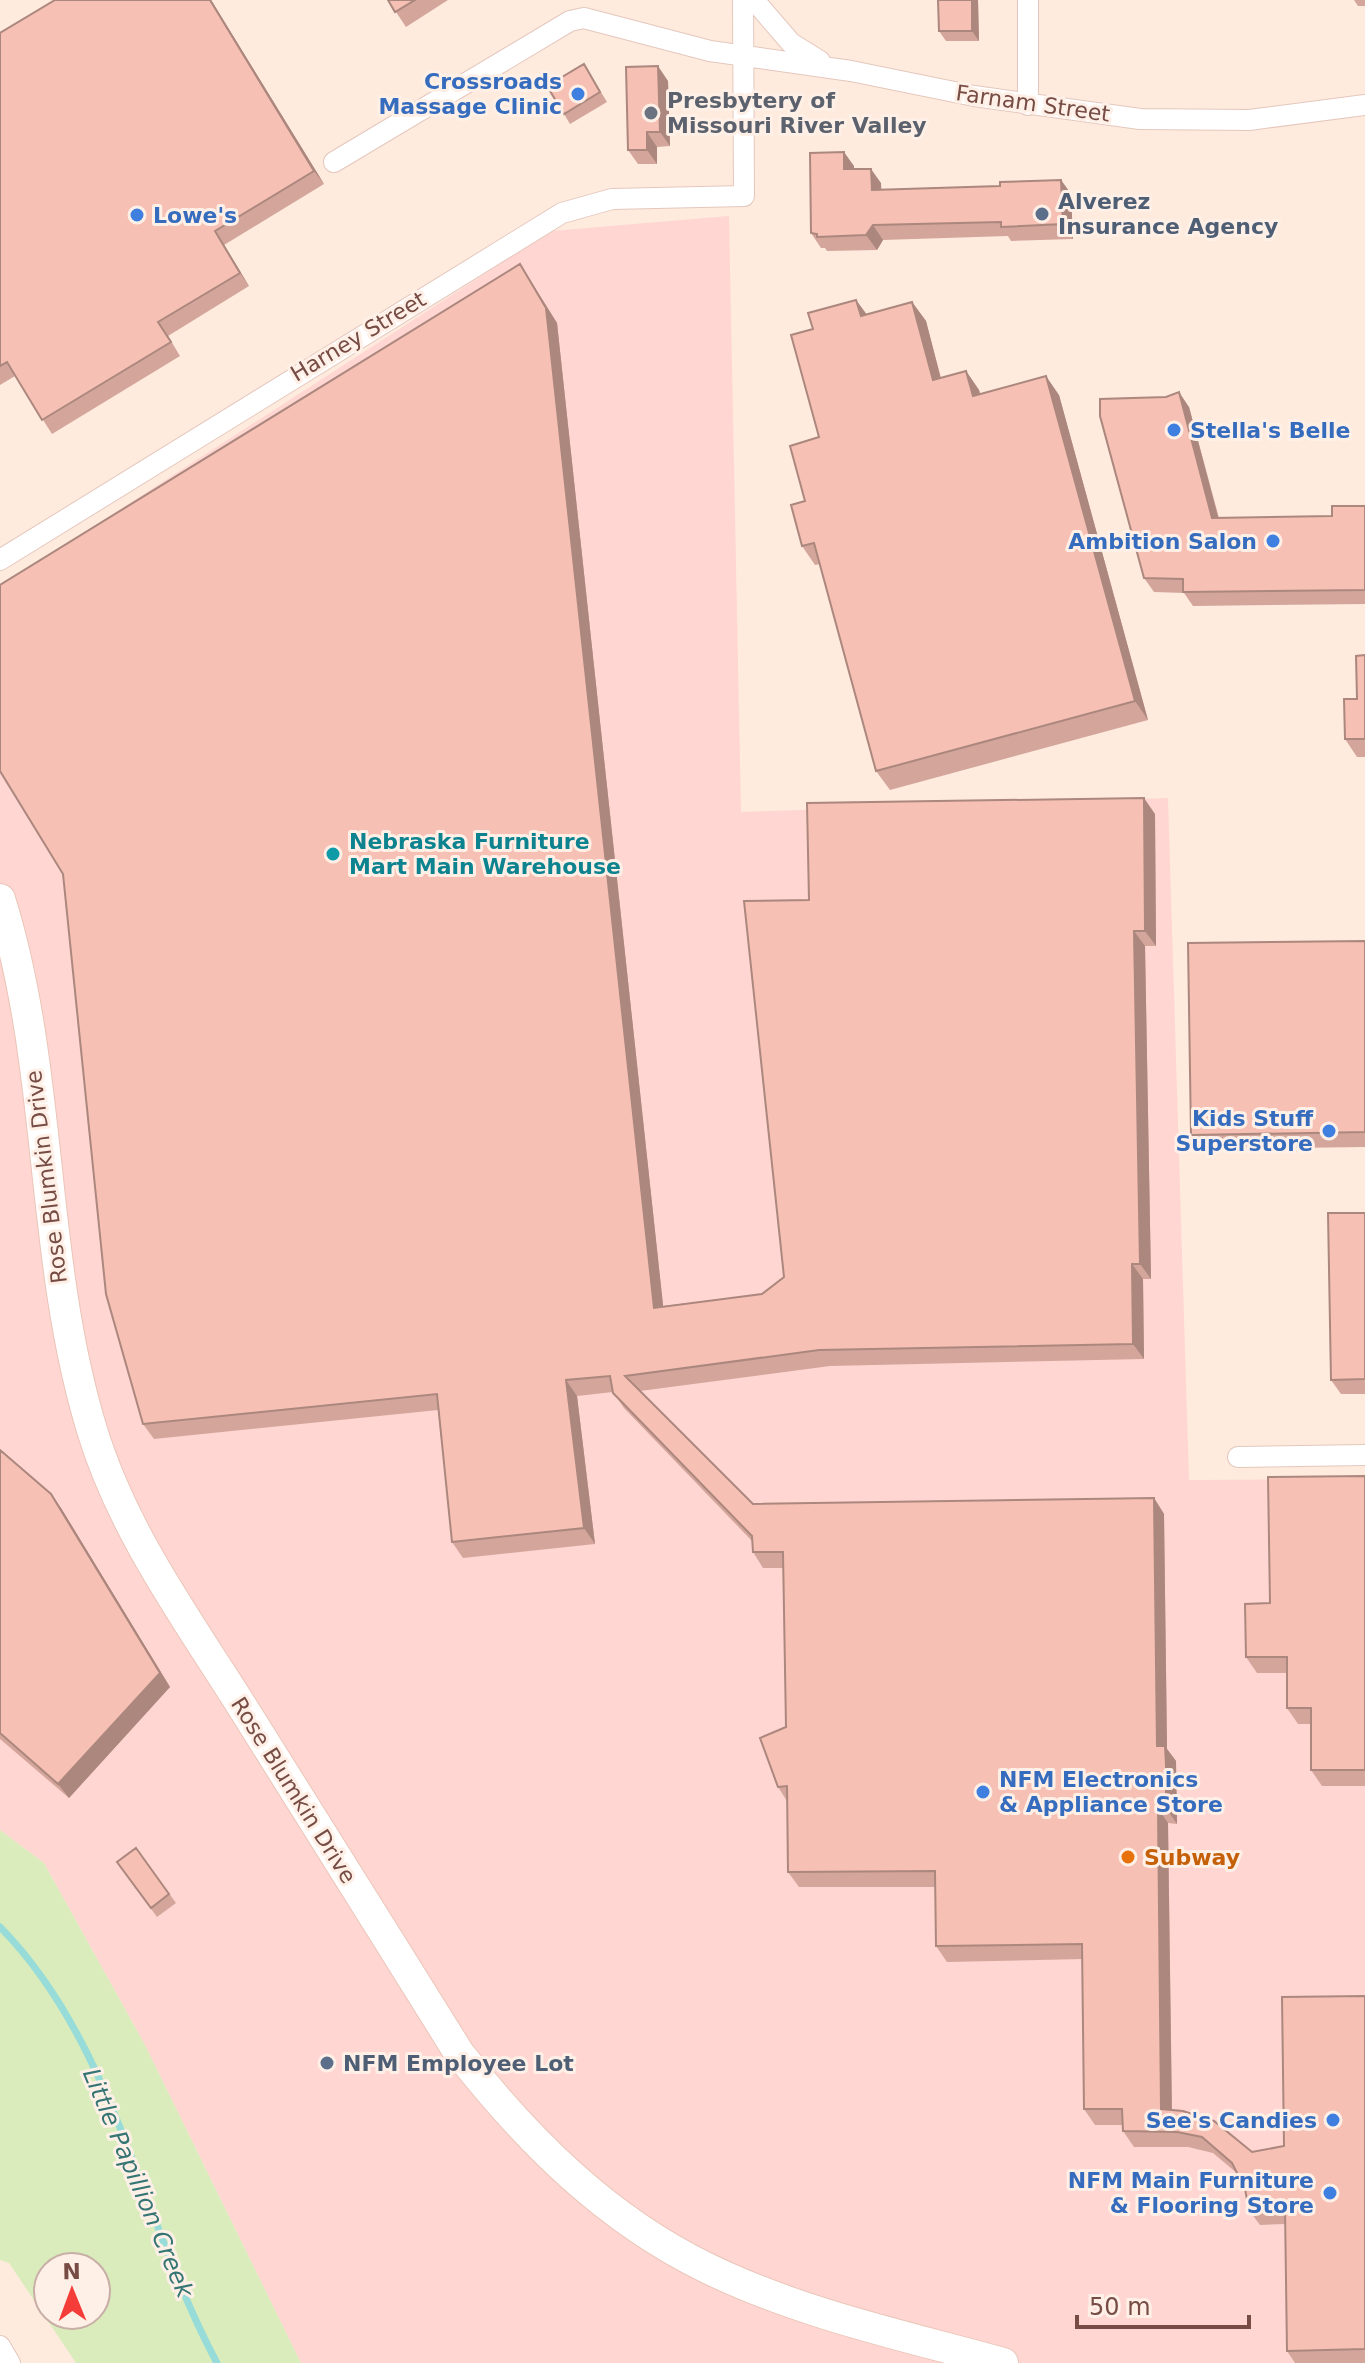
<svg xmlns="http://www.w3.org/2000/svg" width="1365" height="2363" font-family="'DejaVu Sans',sans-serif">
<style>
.commercial{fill:#ffd6d2}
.green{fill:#daecbc;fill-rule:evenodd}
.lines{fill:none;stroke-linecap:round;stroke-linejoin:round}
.stream{stroke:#97dcd8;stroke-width:7}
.minor-casing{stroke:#e5c7bd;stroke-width:22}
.secondary-casing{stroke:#eac6b9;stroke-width:32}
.minor{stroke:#fff;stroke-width:20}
.secondary{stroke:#fff;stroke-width:30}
.wall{fill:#d4a69b}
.shaded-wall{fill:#ac877e}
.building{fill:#f6c1b4;stroke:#ac877e;stroke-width:2}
.shop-dot{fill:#3f7fe0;stroke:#fff0e7;stroke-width:3}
.worship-dot{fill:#6b7280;stroke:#fff0e7;stroke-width:3}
.service-dot{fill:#5c6f8a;stroke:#fff0e7;stroke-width:3}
.culture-dot{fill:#0f9aa8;stroke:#fff0e7;stroke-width:3}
.food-dot{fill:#e8710a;stroke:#fff0e7;stroke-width:3}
.labels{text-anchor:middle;stroke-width:6;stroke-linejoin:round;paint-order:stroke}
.shop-label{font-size:22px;font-weight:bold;fill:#366cbe;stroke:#fff0e7;text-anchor:end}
.worship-label{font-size:22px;font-weight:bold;fill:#5b616d;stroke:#fff0e7;text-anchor:start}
.street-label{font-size:22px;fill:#764c44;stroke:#fff0e7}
.service-label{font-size:22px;font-weight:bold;fill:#4e5e75;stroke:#fff0e7;text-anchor:start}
.culture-label{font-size:22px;font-weight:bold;fill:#0d838f;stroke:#fff0e7;text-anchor:start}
.food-label{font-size:22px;font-weight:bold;fill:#c56008;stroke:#fff0e7;text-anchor:start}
.water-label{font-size:24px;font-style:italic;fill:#357674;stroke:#fff0e7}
</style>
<rect width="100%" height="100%" fill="#feebde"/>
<!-- commercial -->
<path class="commercial" d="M729,216l12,596 427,-14 21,682 176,-1v884h-1064l-157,-320 -100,-180 -44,-33v-1243l551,-356z"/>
<!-- green -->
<path class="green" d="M0,1830l44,33 100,180 157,320h-225l-67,-100 -9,-3zM48,2267h48v48h-48z"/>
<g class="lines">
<!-- stream -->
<path class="stream" d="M0,1927c116,118 141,295 217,436"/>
<!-- minor casing -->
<g class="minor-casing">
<path id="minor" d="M754,0l37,43 29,18
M1028,105v-105
M334,162l236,-141 14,-3 126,33 141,20 123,25 166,23 109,1 116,-15
M0,560l562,-347 50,-14 132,-3 -1,-196
M1238,1457l127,-2
M0,2346l10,17"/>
</g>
<!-- secondary casing -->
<g class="secondary-casing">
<path id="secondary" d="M0,899c54,172 39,358 92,531 31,102 95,189 151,278 73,115 144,230 216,345 69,88 148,167 250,216 93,45 196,67 294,94"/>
</g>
<!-- minor -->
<use href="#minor" class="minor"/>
<!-- secondary -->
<use href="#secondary" class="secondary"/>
</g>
<!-- wall -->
<path class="wall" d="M211,0l113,184 -100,61 25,41 -81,50 12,20 -128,78 -37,-58 -15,9v-352z
M388,0h60l-42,27z
M978,0l1,41h-33l-7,-10z
M1354,0h11v6h-7z
M584,64l23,38 -37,22 -6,-10z
M668,81l2,65 -13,1v17h-19l-10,-14z
M854,166v3l27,14v7l119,-4 61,-6 10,14 2,45 -62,2 -3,-5 -125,4 -6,10 -50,1 -2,-3h-4l-10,-15z
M520,264l37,59 106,983 99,-12 22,-17 25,-377 346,-86 1,132h-11l6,333h-8l1,80 -314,7 -190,25 113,113 401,-6 10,16 3,235 9,12 1,63 -9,-1 4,287 80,42 32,-6 81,-150v367h-70l-8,-12 -2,-127 -25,1 -11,-15 -4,-21 -7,-15 -25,-21 -25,-6h-54l-11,-16v-6h-28l-11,-16 -1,-150 -136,3 -11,-16 -1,-59h-136l-11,-15 -1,-71 -9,-14 8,-60 -2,-159h-21l-10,-16 -1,-11 -128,-133 -11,-16 -36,4 18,148 -132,14 -11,-16 -14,-132 -284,29 -11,-15z
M856,300l11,15 45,-13 14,19 15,57 25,-7 13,19 1,4 79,1 89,325 -258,70 -14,-19 -56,-207 -5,1 -13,-19 17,-109 -6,-108z
M1189,407l30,111 113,-2 33,-10v98l-172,2 -9,-13 -30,-1 -10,-14z
M1365,655v102h-8l-12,-18 12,-40z
M1365,941v206l-164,2 -10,-14z
M1365,1213v181h-24l-10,-14z
M0,1450l61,58 109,179 -101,111 -69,-59z
M1365,1476v310h-43l-11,-16v-46h-13l-11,-16v-35h-30l-11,-16 24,-54z
M136,1848l40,55 -19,14 -40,-55z"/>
<!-- shaded-wall -->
<path class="shaded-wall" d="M210,0h1l113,184 -10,-13z
M972,0h6l1,41 -7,-10z
M658,66l10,15 2,65 -10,-14z
M647,132l10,15v17l-10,-14z
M844,152l10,14v17l-10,-14z
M871,169l10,14 1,21 -10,-14z
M1061,180l10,14 2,45 -10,-15z
M873,225l10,15 -6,10 -11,-15z
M215,231l9,14 25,41 -9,-13z
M520,264l37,59 108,1000 -11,-15z
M856,300l14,19 -9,-3z
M912,302l14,19 20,78 -13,-19z
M966,371l13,19 7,25 -13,-19z
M1046,376l13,19 89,325 -13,-19z
M1179,392l10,15 33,125 -10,-14z
M1144,798l11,16 1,132 -11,-15z
M1134,931l11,15 6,333 -11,-15z
M1132,1264l11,15 1,80 -11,-15z
M566,1380l11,16 18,148 -11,-16z
M51,1494l10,14 109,179 -101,111 -11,-14z
M1154,1498l10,16 3,235 9,12 1,63 -11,-16 -9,-62z
M1158,1808l10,15 4,301 -11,-15z"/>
<!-- building -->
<path class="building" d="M55,0h155l104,171 -99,60 25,42 -82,49 13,20 -129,78 -35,-58 -7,4v-333z
M388,0h27l-20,12z
M938,0h34v31h-33z
M584,64l16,28 -36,22 -17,-28z
M658,66l2,66h-13v18h-19l-2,-83z
M844,152v17h27l1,21 128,-4v-4l61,-2 2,44 -62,3v-5l-128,3 -7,10 -49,2v-3l-6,-1 -1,-80z
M520,264l26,44 108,1000 108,-14 22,-17 -40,-376 65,-1 -2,-97 337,-5 1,133h-11l6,333h-8l1,80 -314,6 -194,26 128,128 401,-6 3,248h8l1,19v43h-8l3,301 22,2 31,10 38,31 32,-6 -2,-149 83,-1v353l-78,2 -2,-142 -36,1 -4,-21 -13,-26 -30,-26 -25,-5 -54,-1 -1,-22h-38l-2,-165 -146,2 -1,-75 -147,1 -1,-86 -9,1 -18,-49 26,-11 -3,-175h-30l-1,-16 -139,-143 -3,-17 -44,4 18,148 -132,14 -15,-148 -294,30 -37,-130 -43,-420 -63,-103v-186z
M856,300l5,16 51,-14 21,78 33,-9 7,25 73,-20 89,325 -259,70 -62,-228 -12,3 -11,-41 14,-4 -15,-55 29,-9 -28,-102 22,-6 -5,-16z
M1179,392l33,126 120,-2v-10h33v84l-182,2v-13l-39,-1 -44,-162v-17l66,-2z
M1365,655v84h-20l-1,-40h13l-1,-43z
M1365,941v191l-174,3 -3,-192z
M1328,1213h37v166l-34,1z
M0,1450l51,44 109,179 -102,111 -58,-51z
M1365,1476v294h-54v-62h-24v-51h-41l-1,-53 25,-1 -2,-126z
M136,1848l33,46 -18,14 -34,-46z"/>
<!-- markers -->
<g class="shop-dot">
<circle cx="578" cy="94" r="8"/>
<circle cx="137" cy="215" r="8"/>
<circle cx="1174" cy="430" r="8"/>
<circle cx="1273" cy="541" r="8"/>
<circle cx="1329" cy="1131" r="8"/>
<circle cx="983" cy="1792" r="8"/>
<circle cx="1333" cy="2120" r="8"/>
<circle cx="1330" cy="2193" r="8"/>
</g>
<circle class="worship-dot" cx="651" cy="113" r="8"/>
<g class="service-dot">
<circle cx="1042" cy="214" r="8"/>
<circle cx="327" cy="2063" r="8"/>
</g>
<circle class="culture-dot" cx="333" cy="854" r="8"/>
<circle class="food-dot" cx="1128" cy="1857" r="8"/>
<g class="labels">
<!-- shop labels -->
<g class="shop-label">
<text x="562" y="89">Crossroads<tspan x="562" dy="25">Massage Clinic</tspan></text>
<text x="153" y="223" text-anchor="start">Lowe's</text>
<text x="1190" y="438" text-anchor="start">Stella's Belle</text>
<text x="1257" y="549">Ambition Salon</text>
<text x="1313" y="1126">Kids Stuff<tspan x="1313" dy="25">Superstore</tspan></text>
<text x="999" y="1787" text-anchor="start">NFM Electronics<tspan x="999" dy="25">&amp; Appliance Store</tspan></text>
<text x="1317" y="2128">See's Candies</text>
<text x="1314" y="2188">NFM Main Furniture<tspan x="1314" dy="25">&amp; Flooring Store</tspan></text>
</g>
<!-- worship labels -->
<g class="worship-label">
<text x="667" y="108">Presbytery of<tspan x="667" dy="25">Missouri River Valley</tspan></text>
</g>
<!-- street labels -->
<g class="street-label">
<text transform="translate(1033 103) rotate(8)" y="8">Farnam Street</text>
<text transform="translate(358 336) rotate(-31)" y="8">Harney Street</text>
<text transform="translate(46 1177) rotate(-97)" y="8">Rose Blumkin Drive</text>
<text transform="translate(294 1790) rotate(58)" y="8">Rose Blumkin Drive</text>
</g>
<!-- service labels -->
<g class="service-label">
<text x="1058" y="209">Alverez<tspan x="1058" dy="25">Insurance Agency</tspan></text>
<text x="343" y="2071">NFM Employee Lot</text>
</g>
<!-- culture labels -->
<g class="culture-label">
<text x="349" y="849">Nebraska Furniture<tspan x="349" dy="25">Mart Main Warehouse</tspan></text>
</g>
<!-- food labels -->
<g class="food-label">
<text x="1144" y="1865">Subway</text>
</g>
<!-- water labels -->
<g class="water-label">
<text transform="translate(138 2183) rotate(67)" y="8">Little Papillion Creek</text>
</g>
</g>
<!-- north arrow -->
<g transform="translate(72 2291) rotate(359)"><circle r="38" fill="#fff0e7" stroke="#c8aea6" stroke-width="2"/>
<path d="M0-6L14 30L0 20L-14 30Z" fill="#f43c38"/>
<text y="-12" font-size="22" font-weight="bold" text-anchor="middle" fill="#764c44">N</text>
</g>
<!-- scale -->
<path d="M1077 2315v12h172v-12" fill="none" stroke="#764c44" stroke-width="4"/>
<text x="1089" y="2315" font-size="24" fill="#764c44" stroke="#fff0e7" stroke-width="6" paint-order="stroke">50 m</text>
</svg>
